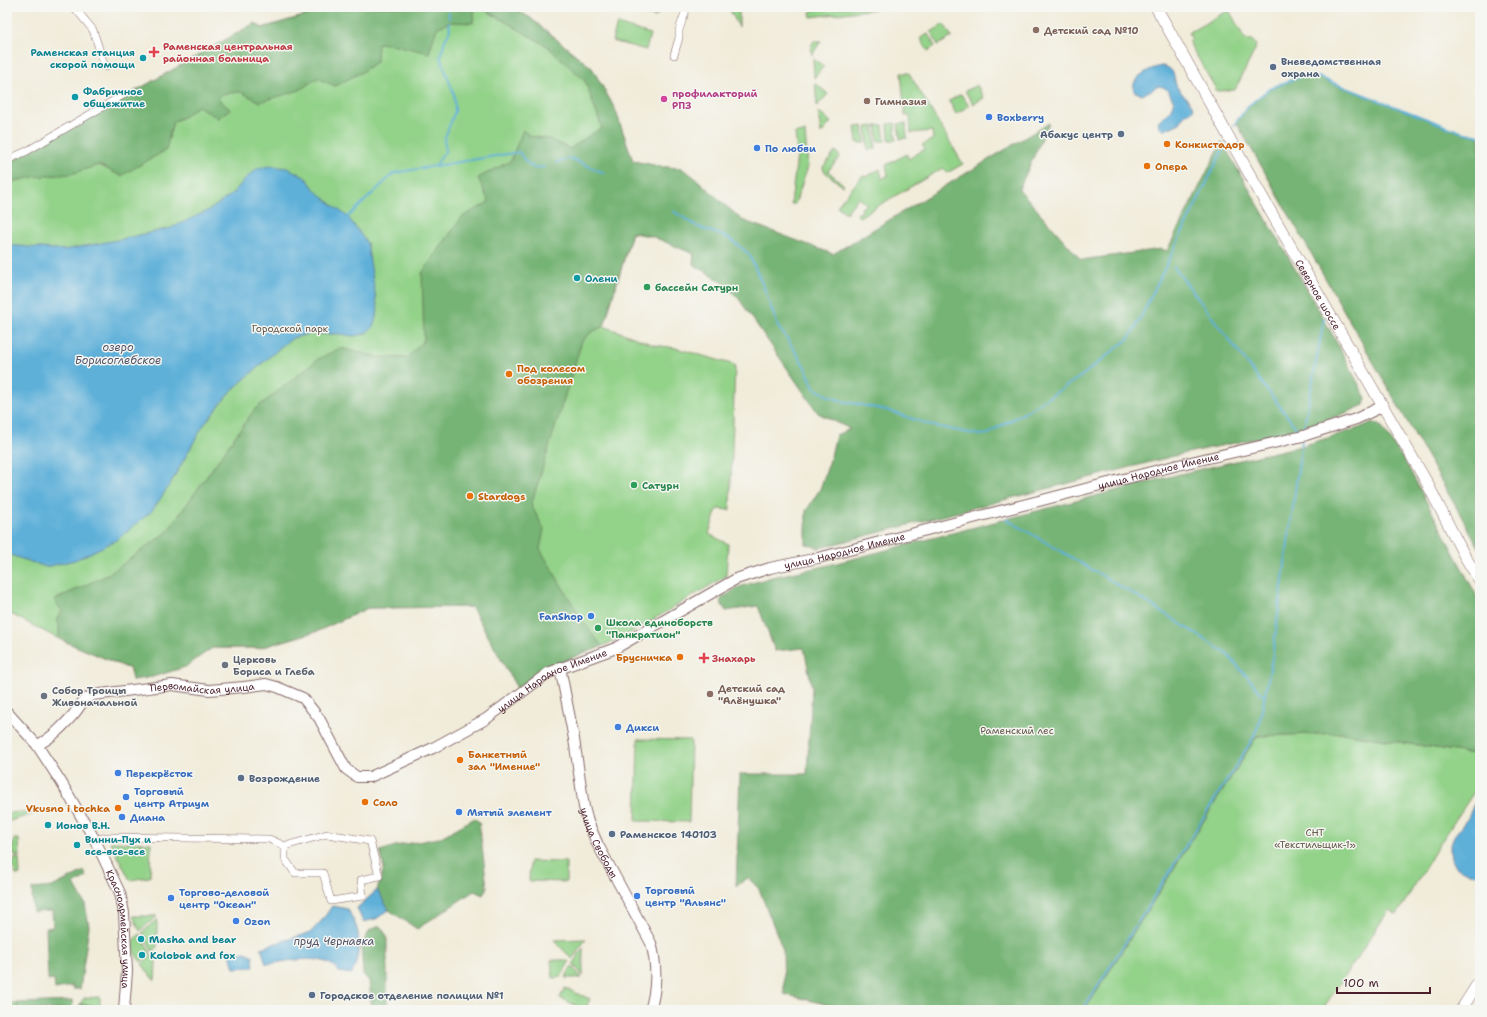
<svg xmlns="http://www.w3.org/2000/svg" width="1487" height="1017" font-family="'Shantell Sans',sans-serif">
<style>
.green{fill:#93d289;stroke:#6e785a}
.forest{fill:#76b475;stroke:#606a50}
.water{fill:#5eb0d9;stroke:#546882}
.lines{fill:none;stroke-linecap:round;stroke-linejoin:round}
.stream{stroke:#5eb0d9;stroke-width:2}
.street-casing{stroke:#846768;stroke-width:8}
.secondary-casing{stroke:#846768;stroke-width:12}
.primary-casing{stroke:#846768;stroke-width:12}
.street{stroke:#fff;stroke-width:7}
.secondary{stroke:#fff;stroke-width:10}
.primary{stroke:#fff;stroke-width:11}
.education-dot{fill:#8d6e63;stroke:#f6f6f2;stroke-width:1.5}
.health-dot{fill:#e0444e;stroke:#f6f6f2;stroke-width:1.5}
.culture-dot{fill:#0f9aa8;stroke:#f6f6f2;stroke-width:1.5}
.service-dot{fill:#5c6f8a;stroke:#f6f6f2;stroke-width:1.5}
.hotel-dot{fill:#d1479c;stroke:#f6f6f2;stroke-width:1.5}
.shop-dot{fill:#3f7fe0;stroke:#f6f6f2;stroke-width:1.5}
.food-dot{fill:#e8710a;stroke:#f6f6f2;stroke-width:1.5}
.leisure-dot{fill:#2e9e5b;stroke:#f6f6f2;stroke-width:1.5}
.worship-dot{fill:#6b7280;stroke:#f6f6f2;stroke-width:1.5}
.labels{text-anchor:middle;stroke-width:3;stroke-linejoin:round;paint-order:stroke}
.education-label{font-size:10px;font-weight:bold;fill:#785e54;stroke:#f6f6f2;text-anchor:start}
.health-label{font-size:10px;font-weight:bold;fill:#be3a42;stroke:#f6f6f2;text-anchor:start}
.culture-label{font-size:10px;font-weight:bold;fill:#0d838f;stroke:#f6f6f2;text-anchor:start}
.service-label{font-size:10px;font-weight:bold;fill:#4e5e75;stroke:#f6f6f2;text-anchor:start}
.hotel-label{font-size:10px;font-weight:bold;fill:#b23c85;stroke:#f6f6f2;text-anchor:start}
.shop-label{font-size:10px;font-weight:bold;fill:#366cbe;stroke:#f6f6f2;text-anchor:start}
.food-label{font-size:10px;font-weight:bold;fill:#c56008;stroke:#f6f6f2;text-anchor:start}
.leisure-label{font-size:10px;font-weight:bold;fill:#27864d;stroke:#f6f6f2;text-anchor:start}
.street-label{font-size:10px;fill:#4a1f2b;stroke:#f6f6f2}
.park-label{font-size:10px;fill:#605547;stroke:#f6f6f2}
.worship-label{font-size:10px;font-weight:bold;fill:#5b616d;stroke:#f6f6f2;text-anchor:start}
.water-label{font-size:11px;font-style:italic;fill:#515268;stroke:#f6f6f2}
</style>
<rect width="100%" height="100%" fill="#f6f6f2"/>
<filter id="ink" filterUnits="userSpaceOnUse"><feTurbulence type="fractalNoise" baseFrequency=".025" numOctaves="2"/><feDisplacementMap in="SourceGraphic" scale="8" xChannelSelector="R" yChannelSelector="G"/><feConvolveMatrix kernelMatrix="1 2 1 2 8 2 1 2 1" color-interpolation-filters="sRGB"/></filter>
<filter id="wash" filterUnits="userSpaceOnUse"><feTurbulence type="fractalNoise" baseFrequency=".012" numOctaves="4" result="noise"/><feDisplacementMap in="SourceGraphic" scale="16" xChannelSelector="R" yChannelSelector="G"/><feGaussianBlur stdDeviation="0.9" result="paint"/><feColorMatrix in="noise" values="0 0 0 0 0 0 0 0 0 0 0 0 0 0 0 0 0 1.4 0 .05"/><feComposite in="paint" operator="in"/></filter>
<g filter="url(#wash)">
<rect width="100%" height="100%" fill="#f1ecda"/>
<!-- green -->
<path class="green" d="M334,7h177l18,10 63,51 23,41 18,52 30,6 18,1 -30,68 -19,-3 -28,93 50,19 22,3 59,17 -5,145 -13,-1 -8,25 19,10 -2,32 -97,58 -33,15 -13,4 -40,17 -26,18 -45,-81 -105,1 -49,23 -59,17h-47l-27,19 -33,10 -20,3 -2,-11 -71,-30 -52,-27v-448l248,-141 7,5z
M629,7h35l-9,10 -28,-7z
M728,7h14l-3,6v14z
M819,7h57l1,2 -66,8 -1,-5z
M1229,10l16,29 7,1 4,4 -1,6 -20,40 -18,1 -29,-50 4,-2 -4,-6z
M617,24l33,10 -4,16 -34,-9z
M944,24l8,13 -14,8 -7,-13z
M928,34l7,12 -7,5 -8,-13z
M814,41h7l-9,14 -1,-9z
M813,59l11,7 -10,12z
M901,73h8l54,91 -16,9 -4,-5 -84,49 -2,-3 5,-3 -1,-3 6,-4 -9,-6 -12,15 -9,-7 26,-31 3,2 14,-8 2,10 6,-4 -2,-10 21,-11 1,5 17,-10 -3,-4 11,-6 -1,-8 -21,2 -1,-17h-5z
M815,83l13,11 -11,12z
M977,85l7,13 -11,6 -8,-13z
M961,94l8,12 -13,8 -7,-13z
M818,112l13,10 -10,12z
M895,123l1,17h-7l-1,-16z
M906,123l1,15 -7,1 -2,-15z
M883,125l2,16h-7l-2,-15z
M863,126l2,17h-8l-2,-16z
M874,126l2,23 -8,1 -2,-23z
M805,132l3,35 -13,37h-4l6,-49 -2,-22z
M836,151l4,6 -12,14 16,14 -2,1 -18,-15 -1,-4z
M1343,733l137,22v28l-43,65 -40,67 -8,-5 -67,100h-237l172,-274z
M638,739l53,1 -2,82 -53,-1z
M34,811l-1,3 -26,8v-9z
M14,839h5l1,17h-5l-2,-3 -3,-2 -1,-3 4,-1z
M110,842l41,1 -1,34 -20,3z
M15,858h4l1,17h-4l-2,-6 -4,-2v-2l4,-3z
M530,861l36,1v20l-37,-1z
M133,916h24l-17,15z
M157,919v28l-4,5 -11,-19z
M140,934l11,19 -10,9 -7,-9 -1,-13z
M586,939l-14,20 -18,-19z
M583,948v28l-10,-13z
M152,954l4,8 -1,18 -3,-2 -10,-14z
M551,960h14l4,2 -8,15 -8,1z
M572,966l10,12h-17z
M565,988l25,11 -5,11 -25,-12z
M100,997v9l-20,-2 4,-6z
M7,1003h10v7h-10z"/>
<!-- forest -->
<path class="forest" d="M334,7h141l-2,16 -23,-1 -13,6 -8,25 -34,-8 -17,-2 -1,18 -15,11 -27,14 -18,-8 -17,12 -40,12 -19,-10 -19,2 -4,5 12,10 -12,9 -20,-12 -13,10 -12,6 -7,28 -45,26 -22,-11 -28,9 -37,3 -27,6v-19l248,-141 7,5z
M480,7h31l18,10 63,51 23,41 18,52 30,6 18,1 12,8 49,44 91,34 216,-131 -30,66 62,71 81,-11 5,2 55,-109 102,177 42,79 -2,7c-59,28 -127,36 -190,51 -119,30 -237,62 -355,92l-13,-4v-33l14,-22 10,-29 6,-25 14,-6 -32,-16 -79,-114 -18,-18 -28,-17 1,-10 -43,-18 -19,-4 -28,94 -12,6 -10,9 -51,164 13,24 -4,20 42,71 20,26 -6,3 -13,4 -40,17 -26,18 -45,-81 -104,1 -50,23 -59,17h-47l-27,19 -33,10 -20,3 -2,-11 -71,-30v-15l-3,-4 6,-9 -8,-11 55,-26 58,-42 87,-122 64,-51 22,-11 38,9 29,1 17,-18 -2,-67 40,-56 27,-15 -11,-24 34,-18v-3l11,-27 7,6 19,3 21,10 20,-14 12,-7 -17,-47 -38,-35z
M1301,76l17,1 143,55 19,4v413l-244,-427 12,-16 21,-17z
M1373,422l9,5 25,38 73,137v153l-137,-22 -86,3 -172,274h-236l-65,-16 -1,-44 -24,-61 -11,-11 -12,8 4,-112h67l5,-86 -8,-40 -29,3 -17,-45 -32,5 -6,-9 2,-4 17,-11 33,-10 49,-10 359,-93 125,-29 54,-17z
M475,818l4,4 8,65 -4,8 -9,-4 -57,38 -28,-19 -12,-20 7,-22 -4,-17 15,-5 44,-8z
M84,871l2,6 -12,7 11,20 4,22 -9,63h-7v-3l-18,3 -1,-9h-6l-2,-52 7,-1 -1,-16 -19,1 -1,-23 20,-2z
M380,926l7,10v74h-15l-3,-29 -6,-7 -2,-28 9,-16z
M71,1001h2l-1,9h-55v-7z
M80,1004l20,2v4h-21z"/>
<!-- water -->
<path class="water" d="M1162,66c3,1 7,1 9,4 4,5 3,9 5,15 4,8 13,14 18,23l-3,4 -7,3 -4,8 -15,7h-2l-4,-4 -1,-4c6,-9 22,-13 13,-26 -3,-6 -6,-9 -12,-10l-17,9 -8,-4c-5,-13 18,-24 28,-25z
M271,166l16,2 13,6 8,6 7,10 10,9 23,18 19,26 11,68 -5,16 -8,7 -12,2 -14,-2h-30l-16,4 -10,7 -53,47 -27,34 -34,60 -17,25 -37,30 -40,19 -29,7 -39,-13v-309l57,5 53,-10 54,-12 40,-19 21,-15 14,-16 12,-10z
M1480,790v86l-15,-4 -9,-5 -5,-9 -1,-10 4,-12 14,-18 5,-12 4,-6z
M377,890l12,20 -13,9 -13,3 -6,-14z
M332,906l16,3c3,7 7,13 9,20 4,11 1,37 -6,45l-12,-2c-13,-21 -53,-10 -73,-8l-5,-16 50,-16 12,-13z
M246,952l7,4 1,11 -20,1 -4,-14z"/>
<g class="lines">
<!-- stream -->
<path class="stream" d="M448,8l1,10
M1234,125l14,-19 21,-17 32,-13 17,1 143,55 19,4
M556,163l14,-5 34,15
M436,165l10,-15 -2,-10 11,-29 -1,-17 -14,-37 5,-17 5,-10 -1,-7
M673,211l25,16 31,11 20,16 16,36 13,37 8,10 19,30 9,21 12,7 16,6 44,9 48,16 45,9 10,-1 6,-5 29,-16 56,-36 48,-38 8,-12 87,-178
M348,217l46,-44 125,-21 6,9 9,7 10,-1
M1174,267l126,166
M1303,432l21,-113
M1006,519l136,80 85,55 37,42
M1083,1010l169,-270 7,-16 13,-65 30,-219"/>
</g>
</g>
<g filter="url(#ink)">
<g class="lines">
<!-- street casing -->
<g class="street-casing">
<path id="street" d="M74,7l19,23 12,37
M674,55l5,-17v-8l8,-23
M7,160l20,-9 96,-56
M95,840l12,-3 162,2 16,7v13l10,14h28l8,28 32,-5 -2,-16 18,-4 -9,-35 -43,-7 -42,12"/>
</g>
<!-- secondary casing -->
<g class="secondary-casing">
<g id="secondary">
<path id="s1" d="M560,667l14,72 10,68 4,15 10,23 53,98c6,21 6,46 -1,67"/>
<path id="s2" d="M7,712l30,33 24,37 34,58 25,53 4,20 3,58 -3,39"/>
<path id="s3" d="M37,745c14,-6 26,-19 36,-30 9,-10 7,-14 20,-20l79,-10 37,5 35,-3 22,-3 11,3 26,11 16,20 27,51 11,8h13l63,-29 53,-29 62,-46 68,-25 120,-69 34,-11 48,-10 360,-93 125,-29 53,-17 27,-13"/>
</g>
</g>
<!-- primary casing -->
<g class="primary-casing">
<g id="primary">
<path id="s4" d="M1156,7l108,193 162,281 38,74 16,26"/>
<path d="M1461,1010l19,-30"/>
</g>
</g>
<!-- street -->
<use href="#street" class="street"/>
<!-- secondary -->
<use href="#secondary" class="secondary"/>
<!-- primary -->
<use href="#primary" class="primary"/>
</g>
</g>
<!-- markers -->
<g class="education-dot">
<circle cx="1036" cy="30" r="4"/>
<circle cx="867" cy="101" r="4"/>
<circle cx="710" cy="694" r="4"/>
</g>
<g class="health-dot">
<path d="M152 46h4v4h4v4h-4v4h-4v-4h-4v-4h4z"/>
<path d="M702 652h4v4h4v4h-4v4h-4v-4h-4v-4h4z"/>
</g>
<g class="culture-dot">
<circle cx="143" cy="58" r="4"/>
<circle cx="75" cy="97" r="4"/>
<circle cx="577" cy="278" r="4"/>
<circle cx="48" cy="825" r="4"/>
<circle cx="77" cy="845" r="4"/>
<circle cx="141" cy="939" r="4"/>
<circle cx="142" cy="955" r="4"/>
</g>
<g class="service-dot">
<circle cx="1273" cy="67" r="4"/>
<circle cx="1121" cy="134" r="4"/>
<circle cx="241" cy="778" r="4"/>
<circle cx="612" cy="834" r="4"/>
<circle cx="312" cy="995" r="4"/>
</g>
<circle class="hotel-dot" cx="664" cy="99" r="4"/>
<g class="shop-dot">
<circle cx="989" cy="117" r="4"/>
<circle cx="757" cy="148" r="4"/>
<circle cx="591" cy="616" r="4"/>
<circle cx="618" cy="727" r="4"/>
<circle cx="118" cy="773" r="4"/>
<circle cx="126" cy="797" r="4"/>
<circle cx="459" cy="812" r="4"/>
<circle cx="122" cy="817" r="4"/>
<circle cx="637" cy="896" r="4"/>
<circle cx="171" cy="898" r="4"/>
<circle cx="236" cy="921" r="4"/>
</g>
<g class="food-dot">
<circle cx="1167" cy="144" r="4"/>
<circle cx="1147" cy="166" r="4"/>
<circle cx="509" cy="374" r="4"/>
<circle cx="470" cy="496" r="4"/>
<circle cx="680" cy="657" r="4"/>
<circle cx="460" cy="760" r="4"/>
<circle cx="365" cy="802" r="4"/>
<circle cx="118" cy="808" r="4"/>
</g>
<g class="leisure-dot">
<circle cx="647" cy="287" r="4"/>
<circle cx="634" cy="485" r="4"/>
<circle cx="598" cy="628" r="4"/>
</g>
<g class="worship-dot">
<circle cx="225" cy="665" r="4"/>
<circle cx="44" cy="696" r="4"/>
</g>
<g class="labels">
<!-- education labels -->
<g class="education-label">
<text x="1044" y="34">Детский сад №10</text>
<text x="875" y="105">Гимназия</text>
<text x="718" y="692">Детский сад<tspan x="718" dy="12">"Алёнушка"</tspan></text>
</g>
<!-- health labels -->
<g class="health-label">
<text x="163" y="50">Раменская центральная<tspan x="163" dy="12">районная больница</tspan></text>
<text x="712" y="662">Знахарь</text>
</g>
<!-- culture labels -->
<g class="culture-label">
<text x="135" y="56" text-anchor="end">Раменская станция<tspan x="135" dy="12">скорой помощи</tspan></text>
<text x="83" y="95">Фабричное<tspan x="83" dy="12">общежитие</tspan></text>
<text x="585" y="282">Олени</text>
<text x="56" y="829">Ионов В.Н.</text>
<text x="85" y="843">Винни-Пух и<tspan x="85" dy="12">все-все-все</tspan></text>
<text x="149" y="943">Masha and bear</text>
<text x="150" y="959">Kolobok and fox</text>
</g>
<!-- service labels -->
<g class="service-label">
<text x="1281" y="65">Вневедомственная<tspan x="1281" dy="12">охрана</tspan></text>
<text x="1113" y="138" text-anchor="end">Абакус центр</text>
<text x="249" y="782">Возрождение</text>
<text x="620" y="838">Раменское 140103</text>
<text x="320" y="999">Городское отделение полиции №1</text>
</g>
<!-- hotel labels -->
<g class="hotel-label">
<text x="672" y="97">профилакторий<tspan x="672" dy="12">РПЗ</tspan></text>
</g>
<!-- shop labels -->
<g class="shop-label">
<text x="997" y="121">Boxberry</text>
<text x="765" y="152">По любви</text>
<text x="583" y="620" text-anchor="end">FanShop</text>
<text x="626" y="731">Дикси</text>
<text x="126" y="777">Перекрёсток</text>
<text x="134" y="795">Торговый<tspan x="134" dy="12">центр Атриум</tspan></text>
<text x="467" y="816">Мятый элемент</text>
<text x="130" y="821">Диана</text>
<text x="645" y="894">Торговый<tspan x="645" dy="12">центр "Альянс"</tspan></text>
<text x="179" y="896">Торгово-деловой<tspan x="179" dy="12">центр "Океан"</tspan></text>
<text x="244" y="925">Ozon</text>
</g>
<!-- food labels -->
<g class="food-label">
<text x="1175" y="148">Конкистадор</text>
<text x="1155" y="170">Опера</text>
<text x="517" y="372">Под колесом<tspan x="517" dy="12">обозрения</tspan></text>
<text x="478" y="500">Stardogs</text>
<text x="672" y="661" text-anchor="end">Брусничка</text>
<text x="468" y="758">Банкетный<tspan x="468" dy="12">зал "Имение"</tspan></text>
<text x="373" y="806">Соло</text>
<text x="110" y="812" text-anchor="end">Vkusno i tochka</text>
</g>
<!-- leisure labels -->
<g class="leisure-label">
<text x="655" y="291">бассейн Сатурн</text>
<text x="642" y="489">Сатурн</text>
<text x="606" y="626">Школа единоборств<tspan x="606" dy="12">"Панкратион"</tspan></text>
</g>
<!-- street labels -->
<g class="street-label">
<text dy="4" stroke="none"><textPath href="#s4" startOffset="330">Северное шоссе</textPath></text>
<text dy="4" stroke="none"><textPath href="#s3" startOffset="1254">улица Народное Имение</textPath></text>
<text dy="4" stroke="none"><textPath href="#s3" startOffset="930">улица Народное Имение</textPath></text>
<text dy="4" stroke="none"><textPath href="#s3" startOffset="607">улица Народное Имение</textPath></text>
<text dy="4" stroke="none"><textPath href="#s3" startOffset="186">Первомайская улица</textPath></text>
<text dy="4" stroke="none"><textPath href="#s1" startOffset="181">улица Свободы</textPath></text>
<text dy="4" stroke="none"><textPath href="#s2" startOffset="250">Красноармейская улица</textPath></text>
</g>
<!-- park labels -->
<g class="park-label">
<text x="290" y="332">Городской парк</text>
<text x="1017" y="734">Раменский лес</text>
<text x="1315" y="836">СНТ<tspan x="1315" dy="12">«Текстильщик-1»</tspan></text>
</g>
<!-- worship labels -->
<g class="worship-label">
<text x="233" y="663">Церковь<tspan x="233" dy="12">Бориса и Глеба</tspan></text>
<text x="52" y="694">Собор Троицы<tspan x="52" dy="12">Живоначальной</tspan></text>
</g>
<!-- water labels -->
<g class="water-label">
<text x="118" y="351">озеро<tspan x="118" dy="13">Борисоглебское</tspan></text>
<text x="334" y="945">пруд Чернавка</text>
</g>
</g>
<!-- margin -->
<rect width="1487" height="1017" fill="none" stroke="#f6f6f2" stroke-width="24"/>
<!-- scale -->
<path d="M1337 987v6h93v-6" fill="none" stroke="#4a1f2b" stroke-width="2"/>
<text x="1343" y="987" font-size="12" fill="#4a1f2b" stroke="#f6f6f2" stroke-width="3" paint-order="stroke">100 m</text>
</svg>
